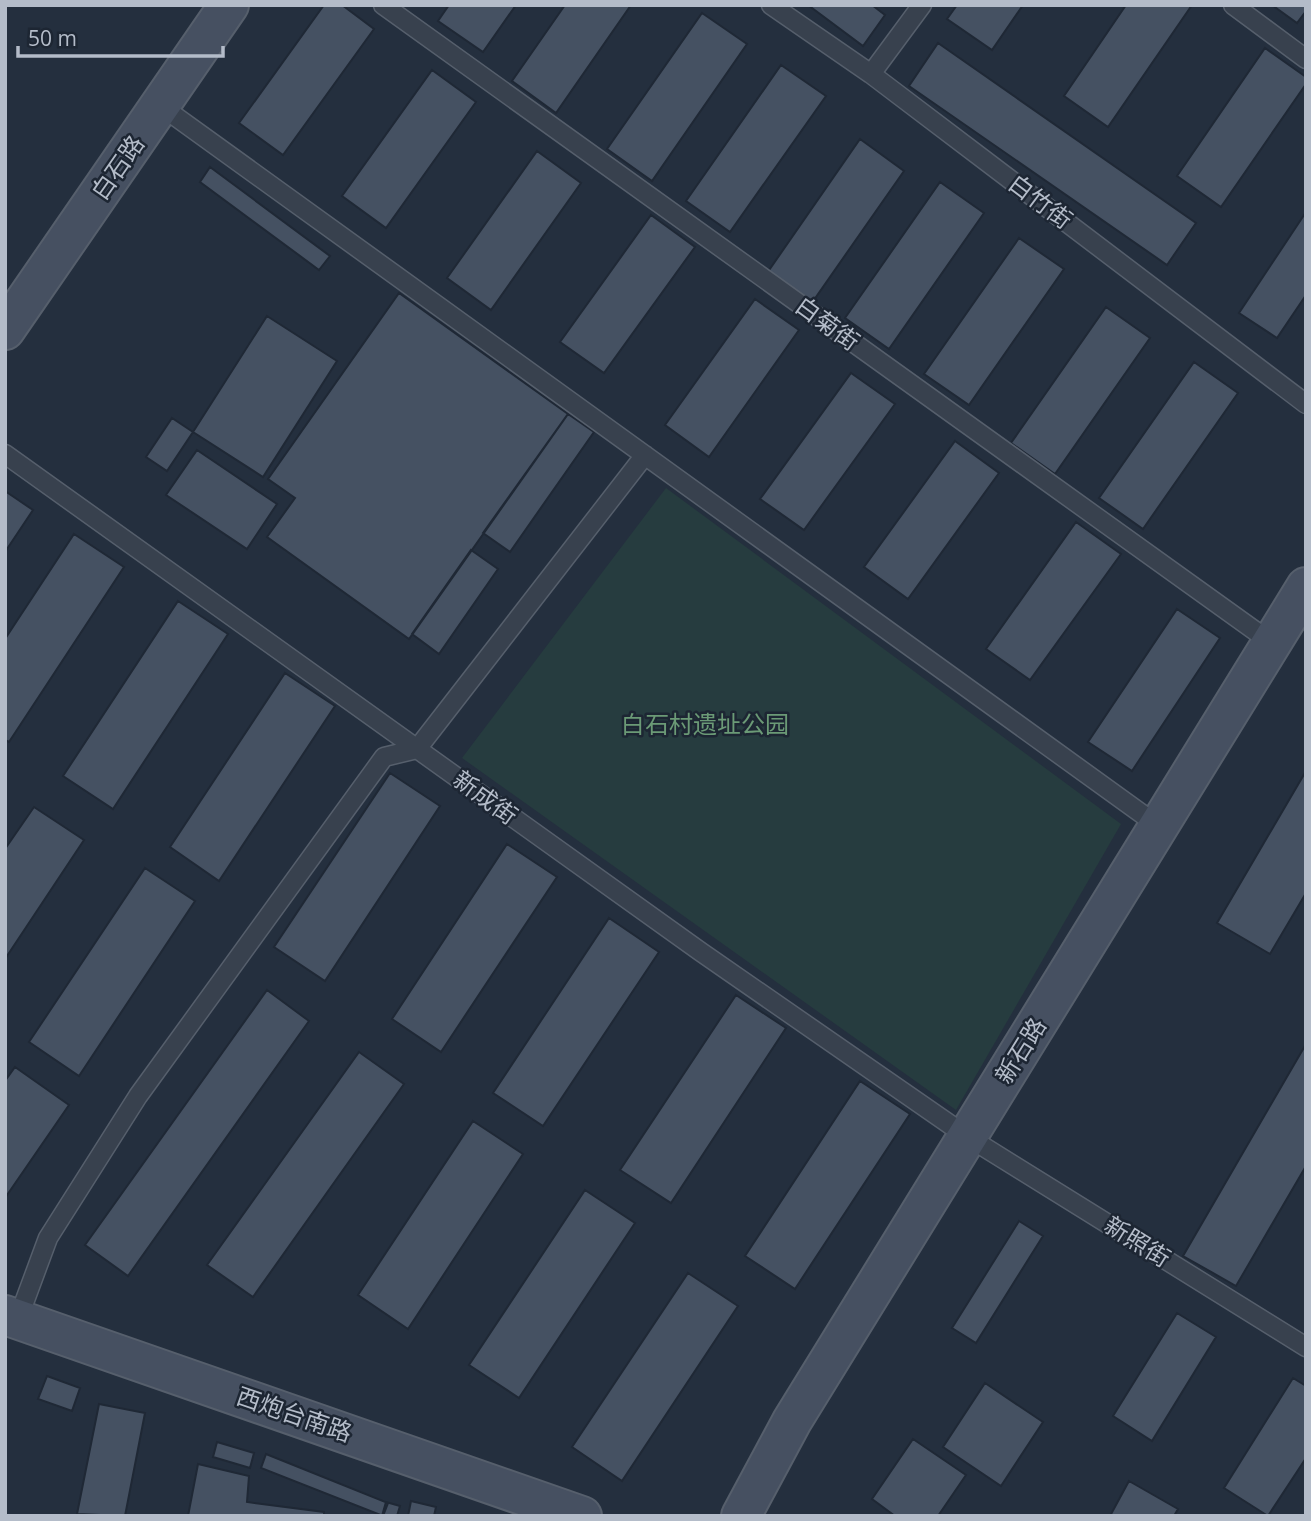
<svg xmlns="http://www.w3.org/2000/svg" width="1311" height="1521" font-family="'Open Sans','Noto Sans SC',sans-serif">
<style>
.green{fill:#263c3f}
.building{fill:#455162;stroke:#1f2835;stroke-width:2}
.lines{fill:none;stroke-linecap:round;stroke-linejoin:round}
.lane-casing{stroke:#565f6c;stroke-width:21}
.secondary-casing{stroke:#565f6c;stroke-width:42}
.lane{stroke:#38414e;stroke-width:18}
.secondary{stroke:#465061;stroke-width:38}
.labels{text-anchor:middle;stroke-width:5;stroke-linejoin:round;paint-order:stroke}
.street-label{font-size:24px;fill:#b4bcc9;stroke:#1d2633}
.park-label{font-size:24px;fill:#6b9a76;stroke:#1d2633}
</style>
<rect width="100%" height="100%" fill="#242f3e"/>
<!-- green -->
<path class="green" d="M666,488l455,336 -165,286 -494,-352z"/>
<!-- building -->
<path class="building" d="M324,5h18l32,24 -91,126 -44,-32z
M449,5h67l-33,47 -45,-31z
M565,5h66l-75,108 -44,-32z
M808,5h64l13,10 -22,31z
M957,5h66l-31,45 -45,-31z
M1126,5h66l-84,122 -44,-31z
M1272,5h34v6l-9,12z
M702,13l45,31 -95,137 -45,-32z
M938,43l258,180 -29,42 -258,-179z
M1265,48l41,29v7l-85,123 -44,-31z
M781,65l45,31 -96,136 -44,-31z
M432,70l44,32 -90,126 -44,-32z
M860,139l44,32 -95,136 -44,-31z
M537,151l44,32 -90,127 -44,-32z
M210,167l120,89 -11,14 -119,-88z
M940,182l44,31 -95,136 -44,-31z
M1306,212v83l-29,43 -38,-25z
M651,215l44,32 -91,126 -44,-31z
M1019,238l45,31 -95,136 -45,-31z
M399,293l169,121 -159,225 -142,-102 28,-39 -27,-19z
M755,299l44,31 -90,127 -44,-32z
M1106,307l44,31 -95,136 -44,-31z
M267,316l70,45 -74,116 -70,-45z
M1194,362l44,31 -95,136 -44,-31z
M851,373l44,31 -91,126 -44,-31z
M568,414l26,18 -84,120 -27,-19z
M172,418l21,14 -26,39 -21,-14z
M955,441l44,32 -91,126 -44,-32z
M197,450l80,54 -30,45 -81,-54z
M5,491l28,19 -28,42z
M1076,522l45,32 -91,126 -44,-31z
M74,534l50,33 -115,175 -4,-2v-101z
M471,550l27,19 -59,85 -27,-20z
M178,601l50,33 -115,175 -50,-33z
M1177,609l43,29 -88,133 -44,-29z
M285,673l50,33 -116,175 -49,-34z
M1306,771v122l-36,61 -53,-31z
M390,773l50,33 -115,175 -51,-34z
M34,807l50,33 -79,119v-110z
M507,844l50,33 -116,175 -49,-33z
M145,868l50,33 -116,175 -50,-34z
M609,918l50,34 -116,174 -50,-33z
M267,990l42,31 -181,255 -43,-31z
M736,995l50,33 -115,175 -51,-33z
M1306,1044v122l-70,120 -53,-30z
M359,1052l45,32 -151,213 -46,-32z
M15,1067l54,38 -64,93v-117z
M860,1081l50,33 -115,175 -50,-33z
M473,1121l50,33 -115,175 -50,-34z
M585,1190l50,33 -116,175 -50,-33z
M1019,1221l24,15 -67,107 -24,-15z
M688,1273l50,33 -116,175 -50,-34z
M1177,1313l39,24 -64,104 -39,-25z
M47,1376l33,12 -8,23 -34,-12z
M1293,1378l13,8v72l-38,58 -44,-28z
M985,1383l58,39 -42,64 -58,-39z
M99,1404l46,9 -20,103 -48,-2z
M913,1439l53,36 -28,41h-43l-23,-17z
M217,1442l37,11 -4,15 -37,-11z
M266,1454l122,49 -5,13 -122,-48z
M198,1464l51,12 -2,26 77,10v4h-136z
M1129,1481l49,28 -4,7h-64z
M411,1501l25,6 -2,9h-26z
M386,1502l14,4 -3,10h-15z"/>
<g class="lines">
<!-- lane casing -->
<g class="lane-casing">
<path id="lane" d="M383,5l889,638
M771,5l100,69 435,330
M1233,5l73,54
M871,74l51,-69
M161,106l999,721
M5,454l696,498 267,185 338,210
M18,1319l30,-81 90,-142 246,-339 33,-8 228,-294"/>
</g>
<!-- secondary casing -->
<g class="secondary-casing">
<path id="secondary" d="M5,330l224,-325
M5,1315l577,201
M741,1516l51,-95 514,-834"/>
</g>
<!-- lane -->
<use href="#lane" class="lane"/>
<!-- secondary -->
<use href="#secondary" class="secondary"/>
</g>
<g class="labels">
<!-- street labels -->
<g class="street-label">
<text transform="translate(118 168) rotate(-55)" y="8">白石路</text>
<text transform="translate(1040 202) rotate(37)" y="8">白竹街</text>
<text transform="translate(827 324) rotate(36)" y="8">白菊街</text>
<text transform="translate(485 798) rotate(36)" y="8">新成街</text>
<text transform="translate(1021 1051) rotate(-58)" y="8">新石路</text>
<text transform="translate(1137 1242) rotate(32)" y="8">新照街</text>
<text transform="translate(294 1415) rotate(19)" y="8">西炮台南路</text>
</g>
<!-- park labels -->
<g class="park-label">
<text x="705" y="733">白石村遗址公园</text>
</g>
</g>
<!-- border -->
<rect width="1311" height="1521" fill="none" stroke="#b4bcc9" stroke-width="14"/>
<!-- scale -->
<path d="M18 46v10h205v-10" fill="none" stroke="#b4bcc9" stroke-width="3.5"/>
<text x="28" y="46" font-size="21" fill="#b4bcc9" stroke="#1d2633" stroke-width="5" paint-order="stroke">50 m</text>
</svg>
